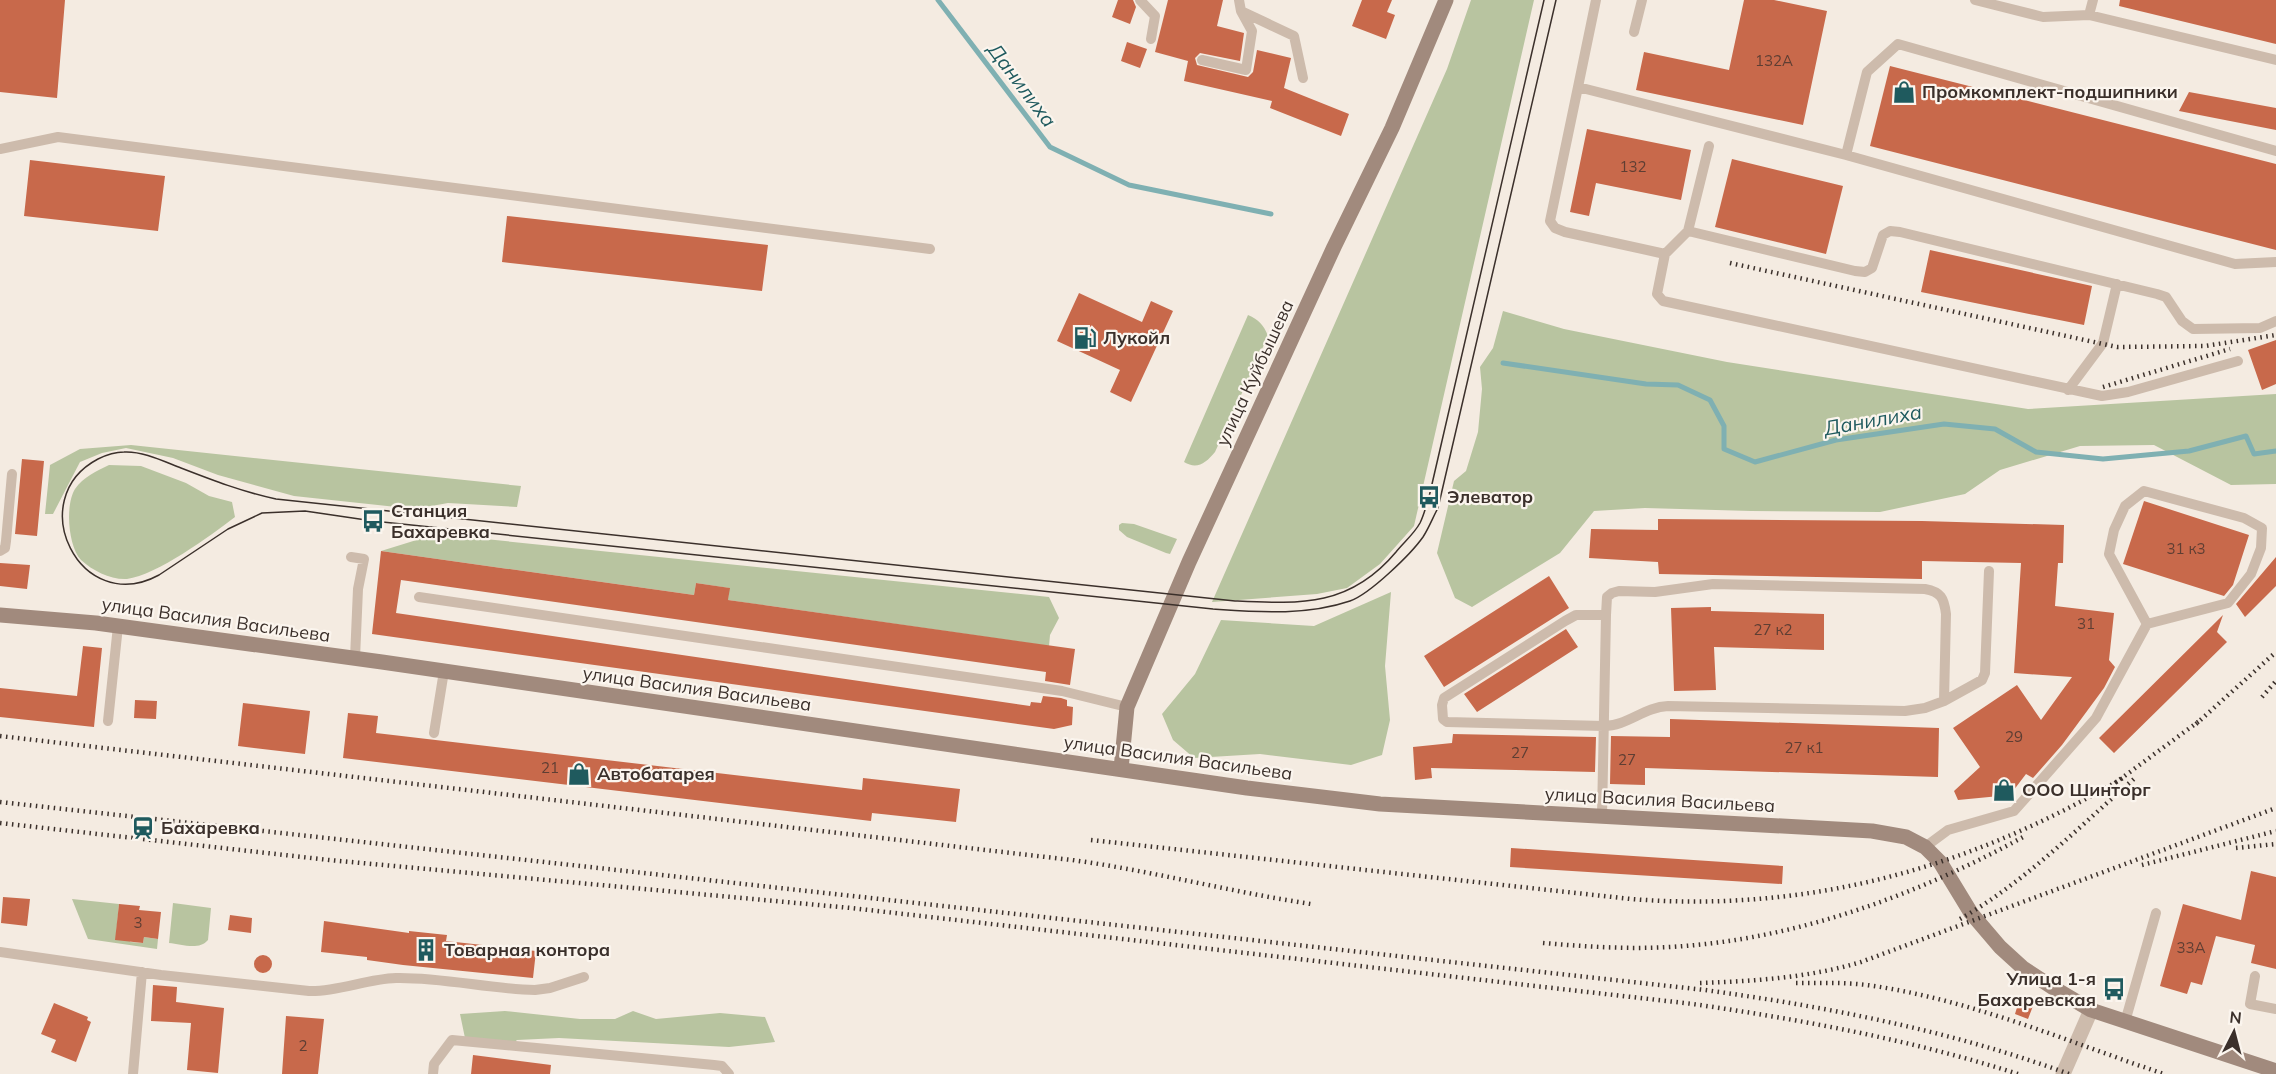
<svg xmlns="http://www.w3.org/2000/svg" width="2276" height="1074" font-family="Mulish,sans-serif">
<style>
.green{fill:#b8c4a0}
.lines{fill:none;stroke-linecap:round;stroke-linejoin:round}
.stream{stroke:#7fb0b2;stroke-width:5}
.building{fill:#c8694b}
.lane{stroke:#cdbbac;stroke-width:10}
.street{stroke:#cdbbac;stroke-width:15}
.secondary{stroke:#a18a7d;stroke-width:15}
.tram{stroke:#3b302b;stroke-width:1.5}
.rail{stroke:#3b302b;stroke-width:4.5;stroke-dasharray:1.5 4.5;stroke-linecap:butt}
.labels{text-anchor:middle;stroke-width:4.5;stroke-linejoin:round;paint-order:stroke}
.number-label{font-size:15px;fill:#5e3e33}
.poi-label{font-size:18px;font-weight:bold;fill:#3b302b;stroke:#fbf5ee;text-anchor:start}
.street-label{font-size:18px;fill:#3b302b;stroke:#fbf5ee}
.water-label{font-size:20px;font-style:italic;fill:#1f5a5e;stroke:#fbf5ee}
</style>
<rect width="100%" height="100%" fill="#f4ebe1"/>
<!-- green -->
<path class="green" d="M1471,0h63l-120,526 -34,38 -33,24 -30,6 -105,8 235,-533z
M1503,311l61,18 163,33 301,47 248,-15v90l-45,1 -77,-40 -74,1 -80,24 -35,24 -85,18 -129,-1 -106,-3 -51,3 -34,42 -88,54 -17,-9 -18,-45 17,-72 12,-10 12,-39 4,-43 -2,-22 13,-19z
M1248,315c11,5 15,9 20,21l-53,116c-9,11 -18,18 -31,10z
M131,445l390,41 -4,21 -69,-4 -33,6 -121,-13 -76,-21 -45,-17 -47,-10 -24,5 -22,9 -27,52h-8l5,-49 30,-16z
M109,465l32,1 45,17 23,13 23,6 3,15c-25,19 -78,58 -108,62 -16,1 -34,-8 -46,-19 -13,-14 -16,-55 -6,-71 8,-12 22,-18 34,-24z
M1122,523l12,1 43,15 -7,15 -4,-1 -39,-16 -8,-7v-5z
M436,534l613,63 10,21 -9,17 -1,11 -321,-46 1,-12 -33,-5 -2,12 -313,-44z
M1391,592l-6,74 5,54 -8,35 -31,10 -91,-11 -66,4 -21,-18 -11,-26 33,-40 26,-54 93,6z
M72,899l47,5 -3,31 15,1 -1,6 13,1 1,-6 14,2 -1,10 -69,-10z
M173,903l38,5 -3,32c-9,11 -27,4 -39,3z
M505,1011l75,8h35l18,-8 23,8 64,-6 45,4 10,25 -46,5 -170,-9 -42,2 -10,9 -42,-11 -5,-24z"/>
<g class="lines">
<!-- stream -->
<path class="stream" d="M938,0l112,147 79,38 142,29
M1503,363l143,21 32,1 32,15 14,26v23l31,13 81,-22 108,-16 51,5 41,23 67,7 86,-8 57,-15 8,18 22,-3"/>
</g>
<!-- building -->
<path class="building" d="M0,0h65l-8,98 -57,-6z
M1118,0h15l3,7 -6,17 -18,-7z
M1168,0h55l-6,26 27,7 -4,28 -40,-8 -5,5 2,7 51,12 5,-5 4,-22 34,8 -7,30 65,26 -8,22 -71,-28 2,-7 -88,-20 4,-20 -33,-9z
M1362,0h30l-5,12 8,3 -9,24 -34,-13z
M1744,0h30l53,11 -24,114 -167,-35 8,-38 85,18z
M2120,0h156v44l-157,-38z
M1127,42l20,7 -7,19 -19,-7z
M1890,66l386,98v86l-406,-104z
M2189,92l87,16v22l-97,-19z
M1587,129l104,21 -10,50 -85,-17 -7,33 -19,-4z
M1732,159l111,27 -17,68 -111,-27z
M30,160l135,16 -7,55 -134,-15z
M507,216l261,29 -6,46 -260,-29z
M1930,250l162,36 -8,39 -163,-33z
M1079,293l63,29 9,-21 22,10 -42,91 -21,-10 10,-22 -63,-29z
M2276,340v44l-14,6 -14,-40z
M22,459l22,2 -7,75 -22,-2z
M2144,501l105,34 -16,50 -9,11 -101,-32z
M1658,519l264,2 142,4 -1,38h-5l-3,43 59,7 -5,47 6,7 -11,21 -42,57 -29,33 -7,-4 -16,21 -52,5 -4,-9 26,-24 -27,-39 64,-43 24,35 31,-43 -58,-4 7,-110 -99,-2v18l-263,-5 -1,-12 -69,-4 2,-29 67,1z
M381,551l313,44 2,-12 34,5 -2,12 347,49 -5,36 -25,-4 1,-9 -645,-92 -5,33 634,93 1,-4 10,1 2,-7 18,2 6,2v6l6,1 -1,18 -18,4 -682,-95z
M2276,557v29l-31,31 -9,-13z
M0,563l30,2 -3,24 -27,-3z
M1549,576l20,32 -125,79 -20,-31z
M1711,607v4l113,3v36l-110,-3 2,43 -42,1 -3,-83z
M2223,615l-6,17 10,10 -113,111 -15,-15z
M1566,629l12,18 -101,65 -13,-18z
M83,646l19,2 -8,79 -94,-10v-29l77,8z
M135,700l22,1 -1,18 -22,-1z
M243,703l67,8 -5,43 -67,-8z
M348,713l30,3 -2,17 486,57 1,-12 97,11 -4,33 -84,-9 -1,8 -528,-63z
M1670,719l269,9 -1,49 -293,-9v17l-35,-1 1,-48 59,1z
M1453,734l143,3 -1,35 -164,-4 1,10 -17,2 -2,-33 39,-4z
M1511,848l272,18 -1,18 -272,-17z
M2251,871l25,6v92l-25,-6 4,-18 -39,-9 -14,49 -11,-3 -4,12 -27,-8 23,-82 58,16z
M3,897l27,2 -3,27 -26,-3z
M119,904l21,2 -1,4 22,2 -3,27 -14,-2 -1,6 -28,-3z
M230,915l22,3 -1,15 -23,-3z
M324,921l85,12v-2l38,4 -1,6 90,10 -3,27 -130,-13 -36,-5v-3l-46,-5z
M254 964a9 9 0 1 1 18 0a9 9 0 1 1-18 0Z
M153,985l24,2 -1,15 48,6 -6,65 -31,-3 4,-47 -40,-2z
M2019,1001l14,5 -5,13 -13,-5z
M54,1003l34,14 -1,3 4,2 -15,40 -25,-10 5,-12 -15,-6z
M286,1016l38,3 -6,55h-36z
M473,1055l78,10 -1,9h-79z"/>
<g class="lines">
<!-- lane -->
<path class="lane" d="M1140,0l15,16 -4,23
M1239,0l2,11 53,25 9,42
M1596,0l-18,87 268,68 389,109 41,-2
M1975,0l68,17 46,-2 187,45
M2089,15l4,-15
M1634,32l8,-32
M1202,60l44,10 6,-39 -11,-20
M1578,87l-28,134 5,7 10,4 100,22 -8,40 6,7 439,95 26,-4 110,-31
M0,149l58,-12 872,112
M1846,155l21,-83 31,-28 378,107
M1688,231l21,-85
M1665,254l23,-23 167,40 10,1 7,-4 11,-33 7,-4 10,1 257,62 9,3 16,24 11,8 67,-1 16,-7
M2068,390l35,-47 14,-59
M0,551l5,-3 1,-7 6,-67
M351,557l13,2 -6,30 -3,69
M419,597l643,94 65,16
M1944,701l38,-21 3,-7 4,-102
M108,721l10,-95
M434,733l10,-62
M1602,816c1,-67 3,-134 4,-201h-30l-11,6 -121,77 -2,7 1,14 4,3 157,4c23,0 40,-19 64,-20l237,5 20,-3 19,-7 2,-87c-2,-16 -5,-22 -21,-25l-212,-5 -58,8 -36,-1 -7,2 -5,4 -1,18
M1925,847l23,-17 66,-19 82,-93 51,-94 81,-21 23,-29 10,-26 1,-20 -18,-10 -100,-27 -19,15 -11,24 -5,24 38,70
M0,952l161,23 148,16c29,1 57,-12 87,-13 46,-1 93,11 139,12l15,-2 34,-11
M2255,976l-5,28 26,5
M2125,1022l31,-109
M133,1074l9,-102
M433,1074l1,-10 18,-24 262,25 8,1 7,8"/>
<!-- street -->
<path class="street" d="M2063,1074l28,-64"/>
<!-- secondary -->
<path class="secondary" d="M0,615l96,8 286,39 865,126 133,16 492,27 34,6 19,10 15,15 31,51 29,34 23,21 29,19 39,23 185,61
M1121,769l6,-62 62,-145 145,-315 58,-119 54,-128"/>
<!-- tram -->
<path class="tram" d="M1544,0l-115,497c-3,9 -5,18 -9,26 -6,11 -17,20 -24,29 -46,55 -95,52 -161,49l-959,-102c-33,-7 -64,-19 -95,-31 -18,-7 -38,-17 -57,-16 -9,0 -18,3 -26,7 -76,40 -18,159 61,116l69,-46 34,-16 43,-2 68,10 840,88c46,3 93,7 137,-8 20,-7 61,-47 73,-64 6,-9 10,-20 15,-29l118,-508"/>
<!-- rail -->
<path class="rail" d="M1730,263l387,84 88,-1 71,-11
M2103,387l127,-38
M2262,697l14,-16
M2196,724l80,-72
M0,736l1072,124c81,11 159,32 239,44
M2115,783l87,-64
M0,802l1705,188c123,17 247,41 364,84
M0,823l329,37 522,48 842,96c110,16 219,36 325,70
M1091,840l540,59c178,14 339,-31 492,-121
M2236,848l40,-4
M2142,865l134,-34
M1960,919c65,-37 119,-92 175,-141
M1543,943c47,4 94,7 141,3 119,-9 237,-53 341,-110
M1700,983c54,-2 108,-5 161,-21l415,-154
M1796,983c26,0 52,-1 78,3 100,15 195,56 290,88"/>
</g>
<!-- icons -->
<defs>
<g id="shop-bare" transform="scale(1.8)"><path d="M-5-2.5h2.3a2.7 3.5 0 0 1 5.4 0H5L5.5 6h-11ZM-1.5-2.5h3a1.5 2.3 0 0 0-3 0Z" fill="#1f5a5e" stroke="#fbf5ee" stroke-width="2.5" paint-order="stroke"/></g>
<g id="fuel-bare" transform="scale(1.8)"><path d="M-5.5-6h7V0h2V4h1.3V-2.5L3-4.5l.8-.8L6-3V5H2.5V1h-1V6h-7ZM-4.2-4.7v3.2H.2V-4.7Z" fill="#1f5a5e" stroke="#fbf5ee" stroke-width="2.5" paint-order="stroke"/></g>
<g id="bus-bare" transform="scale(1.8)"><path d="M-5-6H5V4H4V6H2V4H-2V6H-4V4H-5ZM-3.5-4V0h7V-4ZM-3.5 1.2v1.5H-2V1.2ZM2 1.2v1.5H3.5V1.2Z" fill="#1f5a5e" stroke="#fbf5ee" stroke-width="2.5" paint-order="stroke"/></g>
<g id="station-bare" transform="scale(1.8)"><path d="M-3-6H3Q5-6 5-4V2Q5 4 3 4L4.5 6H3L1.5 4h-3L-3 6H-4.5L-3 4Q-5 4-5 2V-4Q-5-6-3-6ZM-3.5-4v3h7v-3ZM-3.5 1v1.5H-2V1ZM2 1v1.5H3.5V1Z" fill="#1f5a5e" stroke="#fbf5ee" stroke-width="2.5" paint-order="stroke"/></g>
<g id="building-bare" transform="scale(1.8)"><path d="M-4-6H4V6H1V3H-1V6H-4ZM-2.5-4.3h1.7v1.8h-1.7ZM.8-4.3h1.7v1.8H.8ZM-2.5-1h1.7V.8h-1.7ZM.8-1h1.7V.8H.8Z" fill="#1f5a5e" stroke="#fbf5ee" stroke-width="2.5" paint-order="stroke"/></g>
</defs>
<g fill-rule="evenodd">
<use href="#shop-bare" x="1904" y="92"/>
<use href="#fuel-bare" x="1085" y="338"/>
<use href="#bus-bare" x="1429" y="497"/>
<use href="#bus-bare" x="373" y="521"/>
<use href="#shop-bare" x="579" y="774"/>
<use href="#shop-bare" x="2004" y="790"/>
<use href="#station-bare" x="143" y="828"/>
<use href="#building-bare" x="426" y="950"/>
<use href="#bus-bare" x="2114" y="989"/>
</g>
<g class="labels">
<!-- number labels -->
<g class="number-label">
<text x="1774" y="66">132А</text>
<text x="1633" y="172">132</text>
<text x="2186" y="554">31 к3</text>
<text x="2086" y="629">31</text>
<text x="1773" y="635">27 к2</text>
<text x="2014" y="742">29</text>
<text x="1804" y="753">27 к1</text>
<text x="1520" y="758">27</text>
<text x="1627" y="765">27</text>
<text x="550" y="773">21</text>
<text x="138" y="928">3</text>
<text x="2191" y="953">33А</text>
<text x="303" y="1051">2</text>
</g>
<!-- poi labels -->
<g class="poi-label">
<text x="1922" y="98">Промкомплект-подшипники</text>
<text x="1103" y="344">Лукойл</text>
<text x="1447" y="503">Элеватор</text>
<text x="391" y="517">Станция<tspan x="391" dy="21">Бахаревка</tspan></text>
<text x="597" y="780">Автобатарея</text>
<text x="2022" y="796">ООО Шинторг</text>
<text x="161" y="834">Бахаревка</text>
<text x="444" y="956">Товарная контора</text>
<text x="2096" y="985" text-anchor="end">Улица 1-я<tspan x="2096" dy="21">Бахаревская</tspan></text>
</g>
<!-- street labels -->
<g class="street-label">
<text transform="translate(1255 373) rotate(-65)" y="6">улица Куйбышева</text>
<text transform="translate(216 620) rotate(8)" y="6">улица Василия Васильева</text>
<text transform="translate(697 689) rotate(8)" y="6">улица Василия Васильева</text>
<text transform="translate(1178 758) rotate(8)" y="6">улица Василия Васильева</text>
<text transform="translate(1660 800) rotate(3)" y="6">улица Василия Васильева</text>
</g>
<!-- water labels -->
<g class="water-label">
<text transform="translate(1022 85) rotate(53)" y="7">Данилиха</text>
<text transform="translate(1873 420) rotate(-10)" y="7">Данилиха</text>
</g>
</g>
<!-- north arrow -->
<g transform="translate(2234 1032) rotate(6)" stroke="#fbf5ee" stroke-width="4.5" paint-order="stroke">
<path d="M0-4.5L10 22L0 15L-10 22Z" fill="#3b302b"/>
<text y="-9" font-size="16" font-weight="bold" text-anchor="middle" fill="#3b302b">N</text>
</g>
</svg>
